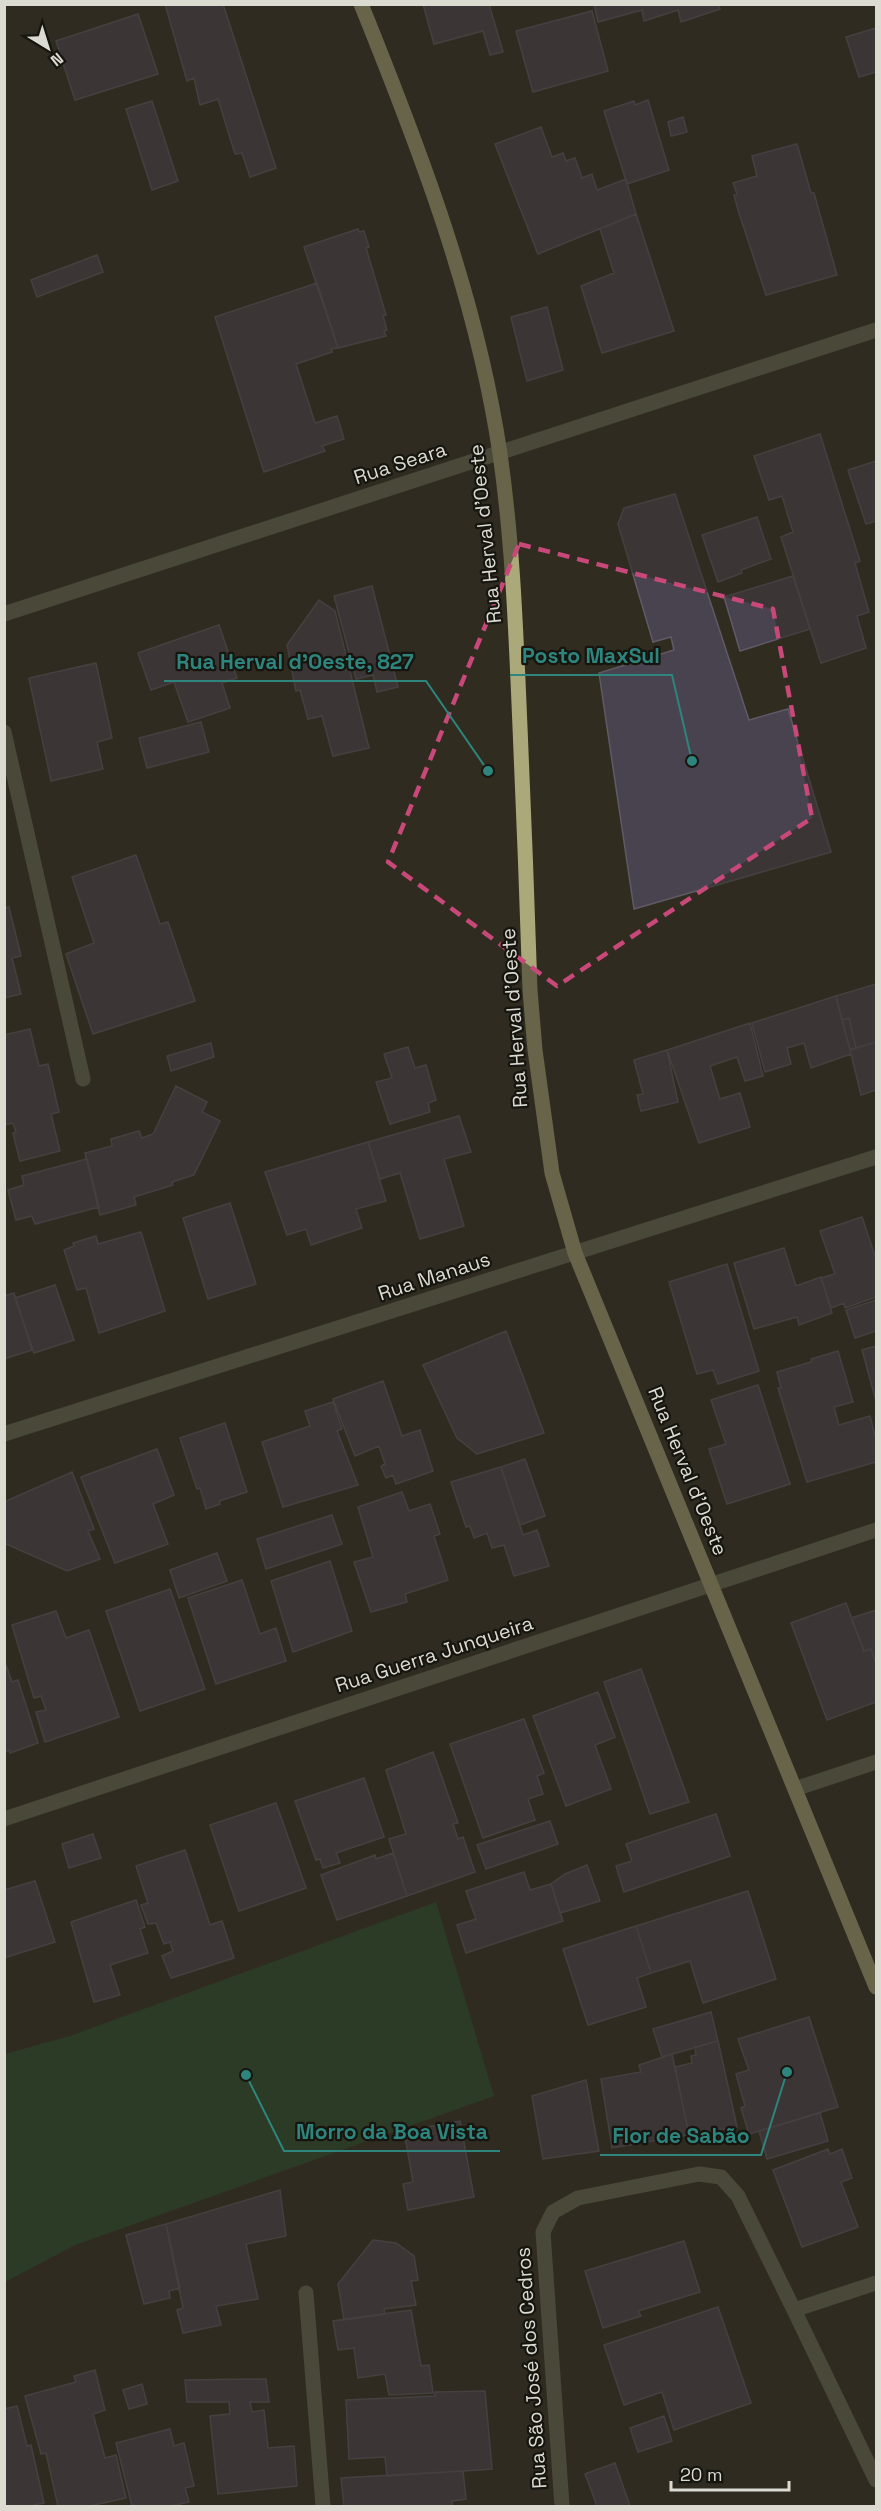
<svg xmlns="http://www.w3.org/2000/svg" width="881" height="2511" font-family="'Space Grotesk',sans-serif">
<style>
.green{fill:#284e2b}
.building{fill:#49424f;stroke:#605966;stroke-width:1.5}
.lines{fill:none;stroke-linecap:round;stroke-linejoin:round}
.minor{stroke:#6c6b55;stroke-width:15}
.major{stroke:#aba97a;stroke-width:15}
.marked{fill:none;stroke:#c84979;stroke-width:4.5;stroke-dasharray:12 8;stroke-linejoin:round}
.labels{text-anchor:middle;stroke-width:4.5;stroke-linejoin:round;paint-order:stroke}
.street-label{font-size:20px;fill:#dcdbd2;stroke:#16150f}
.leader{fill:none;stroke:#2e857d;stroke-width:2}
.callout-dot{fill:#2e857d;stroke:#16150f;stroke-width:2}
.callout-label{font-size:21px;text-anchor:middle;font-weight:bold;fill:#2e857d;stroke:#16150f;stroke-width:4.5;stroke-linejoin:round;paint-order:stroke}
</style>
<rect width="100%" height="100%" fill="#302c20"/>
<!-- green -->
<path class="green" d="M436,1902l58,194 -419,149 -70,37v-228l65,-18z"/>
<!-- building -->
<path class="building" d="M165,4h58l53,164 -26,9 -8,-24 -7,1 -17,-55 -18,6 -6,-27 -7,3z
M423,4h66l14,48 -13,3 -7,-24 -49,13z
M594,4h124l2,5 -39,13 -3,-12 -34,11 -2,-11 -44,12z
M592,11l16,60 -75,21 -17,-61z
M138,14l20,60 -83,26 -19,-59z
M876,28v44l-17,5 -13,-40z
M648,100l21,70 -42,14 -23,-73 30,-10 1,4z
M152,101l26,80 -26,9 -26,-81z
M683,117l4,15 -16,4 -3,-14z
M541,127l11,30 11,-4 3,8 9,-3 7,20 10,-4 5,16 29,-11 10,35 -98,40 -43,-110z
M797,144l14,49h3l23,82 -71,20 -28,-85 -4,-15 3,-1 -4,-11 24,-7 -5,-20z
M636,214l38,117 -72,22 -21,-67 33,-13 -14,-44z
M358,229l1,3 5,-1 5,16 -3,1 20,67 -3,1 4,14 -3,1 2,5 -48,12 -34,-101z
M97,255l6,17 -66,25 -6,-17z
M317,283l21,65 -7,1 1,3 -36,12 19,59 22,-7 7,23 -22,7 3,5 -61,21 -49,-155z
M547,307l16,63 -36,11 -16,-64z
M820,434l40,127 -5,2 14,49 -12,4 9,32 -45,15 -40,-126 12,-5 -11,-36 -13,4 -15,-44z
M876,461v60l-10,3 -18,-54z
M675,494l74,226 39,-11 43,143 -197,57 -35,-236 75,-23 -3,-13 -18,5 -35,-118 6,-16z
M757,517l14,42 -30,11 1,3 -24,9 -16,-47z
M793,576l17,53 -70,22 -16,-54z
M372,586l26,101 -21,5 -4,-17 -17,4 -22,-83z
M319,600l16,11 34,137 -36,8 -11,-40 -14,3 -8,-29 -4,1 -9,-46z
M219,625l18,53 -15,5 8,25 -42,14 -14,-40 -23,8 -13,-37z
M96,663l16,75 -15,4 6,27 -52,12 -22,-103z
M201,722l8,30 -62,16 -8,-30z
M136,855l24,69 8,-2 27,79 -102,33 -27,-80 28,-11 -22,-66z
M9,907l12,49 -9,2 9,36 -17,4v-90z
M876,984v58l-20,6 -7,-30 -7,2 -6,-24z
M836,996l15,58 -40,14 -7,-25 -17,5 4,16 -26,8 -13,-49z
M849,1018l7,30 -6,2 -8,-30z
M750,1023l13,53 -18,5 -8,-24 -27,9 10,33 20,-6 10,34 -51,16 -32,-93z
M30,1029l9,37 9,-2 11,48 -8,2 9,37 -40,10 -7,-28 3,-1 -3,-9 -9,2v-90z
M876,1042v48l-15,5 -11,-45z
M211,1043l3,14 -43,14 -4,-15z
M408,1047l7,21 11,-3 10,35 -8,3 2,9 -40,12 -14,-42 16,-4 -8,-24z
M667,1050l11,52 -37,9 -4,-16 6,-1 -9,-34z
M176,1086l31,16 -5,10 18,9 -26,54 -22,7 1,3 -39,12 2,8 -36,10 -15,-62 27,-7 -1,-7 28,-8 3,7 11,-4z
M459,1116l12,36 -27,7 20,67 -44,13 -20,-66 -20,6 -12,-37z
M368,1142l18,59 -30,8 6,19 -51,17 -5,-16 -19,6 -22,-63z
M87,1159l12,48 -64,17 -3,-8 -16,4 -8,-30 16,-5 -2,-9z
M230,1203l26,81 -48,15 -25,-81z
M862,1217l14,42v38l-31,11 -1,-5 -13,5 -10,-30 14,-4 -15,-43z
M141,1232l24,79 -66,22 -13,-45 -9,2 -13,-40 10,-4 -1,-3 23,-7 2,8z
M784,1248l12,38 25,-9 11,36 -33,12 -2,-8 -43,12 -20,-66z
M727,1264l32,107 -41,13 -5,-14 -16,4 -28,-92z
M55,1285l19,55 -40,13 -19,-55z
M14,1293l18,57 -28,9v-63z
M876,1300v31l-21,7 -9,-28z
M506,1331l38,102 -67,21 -20,-16 -34,-73z
M876,1346v55l-14,-51z
M838,1351l15,51 -19,5 5,18 31,-9 6,24v22l-69,20 -29,-94h3l-4,-16 34,-10v-3z
M383,1381l19,55 18,-6 13,41 -37,13 -3,-9 -7,3 -5,-12 4,-2 -6,-18 -24,10 -22,-57z
M758,1385l32,99 -63,20 -18,-55 17,-5 -15,-44z
M333,1402l9,27 -5,2 21,54 -75,22 -21,-65 48,-16 -5,-15z
M225,1423l22,69 -28,9 1,3 -14,5 -6,-21 -3,1 -17,-51z
M157,1449l17,46 -21,9 15,40 -53,19 -34,-86z
M525,1459l20,57 -25,9 -19,-58z
M501,1467l22,68 14,-5 12,36 -35,10 -10,-31 -12,3 -5,-15 -13,5 -4,-12 -4,1 -15,-45z
M72,1472l22,57 -6,2 12,28 -33,12 -63,-28v-41z
M402,1492l7,19 21,-7 10,30 -6,2 14,44 -43,14 2,8 -36,10 -17,-50 19,-5 -15,-50z
M332,1515l10,29 -76,25 -9,-30z
M217,1553l10,28 -48,17 -9,-28z
M330,1561l22,70 -59,21 -22,-71z
M242,1580l18,54 16,-6 10,33 -70,23 -28,-86z
M170,1589l35,100 -65,22 -34,-100z
M846,1603l18,48 7,-2 5,15v38l-49,18 -36,-97z
M876,1610v54l-5,-15 -7,2 -13,-33z
M56,1611l10,27 23,-8 30,87 -74,25 -9,-30 10,-2 -5,-14 -7,2 -22,-73z
M6,1665l6,17 6,-2 20,63 -28,10 -1,-3 -5,2z
M641,1669l48,133 -39,12 -46,-132z
M598,1692l17,45 -20,8 16,44 -45,17 -33,-90z
M524,1719l20,54 -7,3 6,18 -15,5 7,21 -52,18 -33,-94z
M433,1752l25,71 -5,1 5,15 5,-2 12,35 -68,24 -18,-57 17,-5 -20,-64z
M364,1778l20,59 -48,16 4,10 -17,5 -3,-9 -4,1 -21,-59z
M276,1803l30,85 -67,23 -29,-86z
M716,1814l14,42 -106,36 -8,-26 16,-5 -6,-17z
M550,1821l8,23 -72,25 -9,-24z
M93,1834l8,24 -32,10 -7,-24z
M185,1850l25,75 12,-4 12,37 -63,20 -9,-22 11,-5 -3,-9 -6,2 -8,-21 -8,1 -7,-19 7,-2 -12,-37z
M393,1853l14,43 -70,24 -16,-45 54,-20 1,4z
M587,1865l13,36 -40,12 -9,-29 14,-10z
M524,1872l6,18 21,-6 12,37 -97,32 -9,-28 19,-6 -10,-28z
M35,1881l20,61 -51,16v-68z
M748,1891l28,88 -73,24 -13,-42 -39,12 -15,-47z
M136,1900l9,27 -5,2 8,24 -38,12 10,30 -26,7 -23,-80z
M636,1926l15,47 -14,5 9,29 -58,18 -25,-76z
M711,2012l7,29 -56,16 -9,-28z
M809,2017l29,90 -89,27 -8,-26 4,-2 -9,-32 13,-4 -11,-31z
M718,2041l19,86 -48,8 -14,-68 17,-4 -1,-7 5,-1 -1,-8z
M672,2054l17,81 -77,13 -11,-69 40,-7 -2,-7z
M586,2080l13,71 -56,8 -11,-63z
M820,2113l8,28 -61,18 -8,-28z
M460,2121l14,76 -66,13 -5,-26 10,-2 -9,-51z
M828,2149l2,5 12,-5 10,29 -11,4 17,45 -56,20 -29,-77z
M280,2190l6,46 -40,8 12,55 -42,7 5,19 -38,8 -6,-23 6,-2 -17,-84z
M166,2224l14,64 -11,3 1,7 -26,6 -18,-69z
M373,2240l23,3 18,13 4,24 -7,1 5,24 -32,4 1,5 -41,6 -6,-36z
M684,2241l16,51 -62,19 3,5 -38,12 -18,-57z
M718,2307l33,96 -77,27 -12,-38 -38,13 -20,-60z
M411,2310l10,56 8,-1 4,28 -44,2 -4,-21 -27,4 -4,-30 -16,2 -5,-29z
M95,2370l10,40 -12,4 12,44 11,-3 10,43 -36,8h-32l-12,-53 -5,1 -16,-58 51,-14 -2,-6z
M266,2379l3,23h-19l2,10 12,-2 4,38 26,-2 3,40 -79,8 -8,-78 20,-2 -1,-12h-42l-2,-22z
M142,2384l5,20 -18,5 -6,-19z
M485,2391l7,78 -105,7 -2,-19 -36,2 -3,-59 89,-4v-4z
M17,2406l10,40 4,-1 13,58 -14,3h-26v-97z
M664,2416l8,25 -34,11 -8,-24z
M170,2429l4,17 10,-3 10,43 -9,2 4,14 -18,4h-39l-16,-63z
M615,2463l15,43h-33l-12,-32z
M463,2471l3,28 -14,2v5h-108l-3,-28z"/>
<g class="lines">
<!-- minor -->
<path class="minor" d="M4,614l872,-284
M4,732l79,347
M4,1434l872,-277
M795,1789l81,-27
M4,1819l872,-289
M306,2293l17,213
M794,2310l82,170
M562,2506l-19,-274 10,-20 25,-14 121,-24 22,3 17,19 56,114 82,-27"/>
<!-- major -->
<path class="major" d="M361,4c59,146 116,294 139,450 13,90 16,181 20,273 4,88 7,175 10,263l5,60 17,123 23,80 301,734"/>
</g>
<!-- marked area -->
<path d="M0 0H881V2511H0ZM519,544l254,65 39,209 -255,168 -169,-124z" fill="#302c20" fill-opacity=".55" fill-rule="evenodd"/>
<path class="marked" d="M519,544l254,65 39,209 -255,168 -169,-124z"/>
<g class="labels">
<!-- street labels -->
<g class="street-label">
<text transform="translate(400 463) rotate(-18)" y="7">Rua Seara</text>
<text transform="translate(485 534) rotate(-96)" y="7">Rua Herval d'Oeste</text>
<text transform="translate(514 1018) rotate(-94)" y="7">Rua Herval d'Oeste</text>
<text transform="translate(434 1276) rotate(-18)" y="7">Rua Manaus</text>
<text transform="translate(688 1471) rotate(68)" y="7">Rua Herval d'Oeste</text>
<text transform="translate(434 1654) rotate(-18)" y="7">Rua Guerra Junqueira</text>
<text transform="translate(531 2368) rotate(-94)" y="7">Rua São José dos Cedros</text>
</g>
</g>
<!-- callouts -->
<path class="leader" d="M692 761L672 675H510M488 771L426 681H164M246 2075L284 2151H500M787 2072L761 2155H600"/>
<g class="callout-dot">
<circle cx="692" cy="761" r="6"/>
<circle cx="488" cy="771" r="6"/>
<circle cx="246" cy="2075" r="6"/>
<circle cx="787" cy="2072" r="6"/>
</g>
<g class="callout-label">
<text x="591" y="663">Posto MaxSul</text>
<text x="295" y="669">Rua Herval d'Oeste, 827</text>
<text x="392" y="2139">Morro da Boa Vista</text>
<text x="681" y="2143">Flor de Sabão</text>
</g>
<!-- border -->
<rect width="881" height="2511" fill="none" stroke="#dcdbd2" stroke-width="12"/>
<!-- north arrow -->
<g transform="translate(48 48) rotate(142)" stroke="#16150f" stroke-width="4.5" paint-order="stroke">
<path d="M0-4.5L10 22L0 15L-10 22Z" fill="#dcdbd2"/>
<text y="-9" font-size="16" font-weight="bold" text-anchor="middle" fill="#dcdbd2">N</text>
</g>
<!-- scale -->
<path d="M671 2481v9h118v-9" fill="none" stroke="#dcdbd2" stroke-width="3"/>
<text x="680" y="2481" font-size="18" fill="#dcdbd2" stroke="#16150f" stroke-width="4.5" paint-order="stroke">20 m</text>
</svg>
